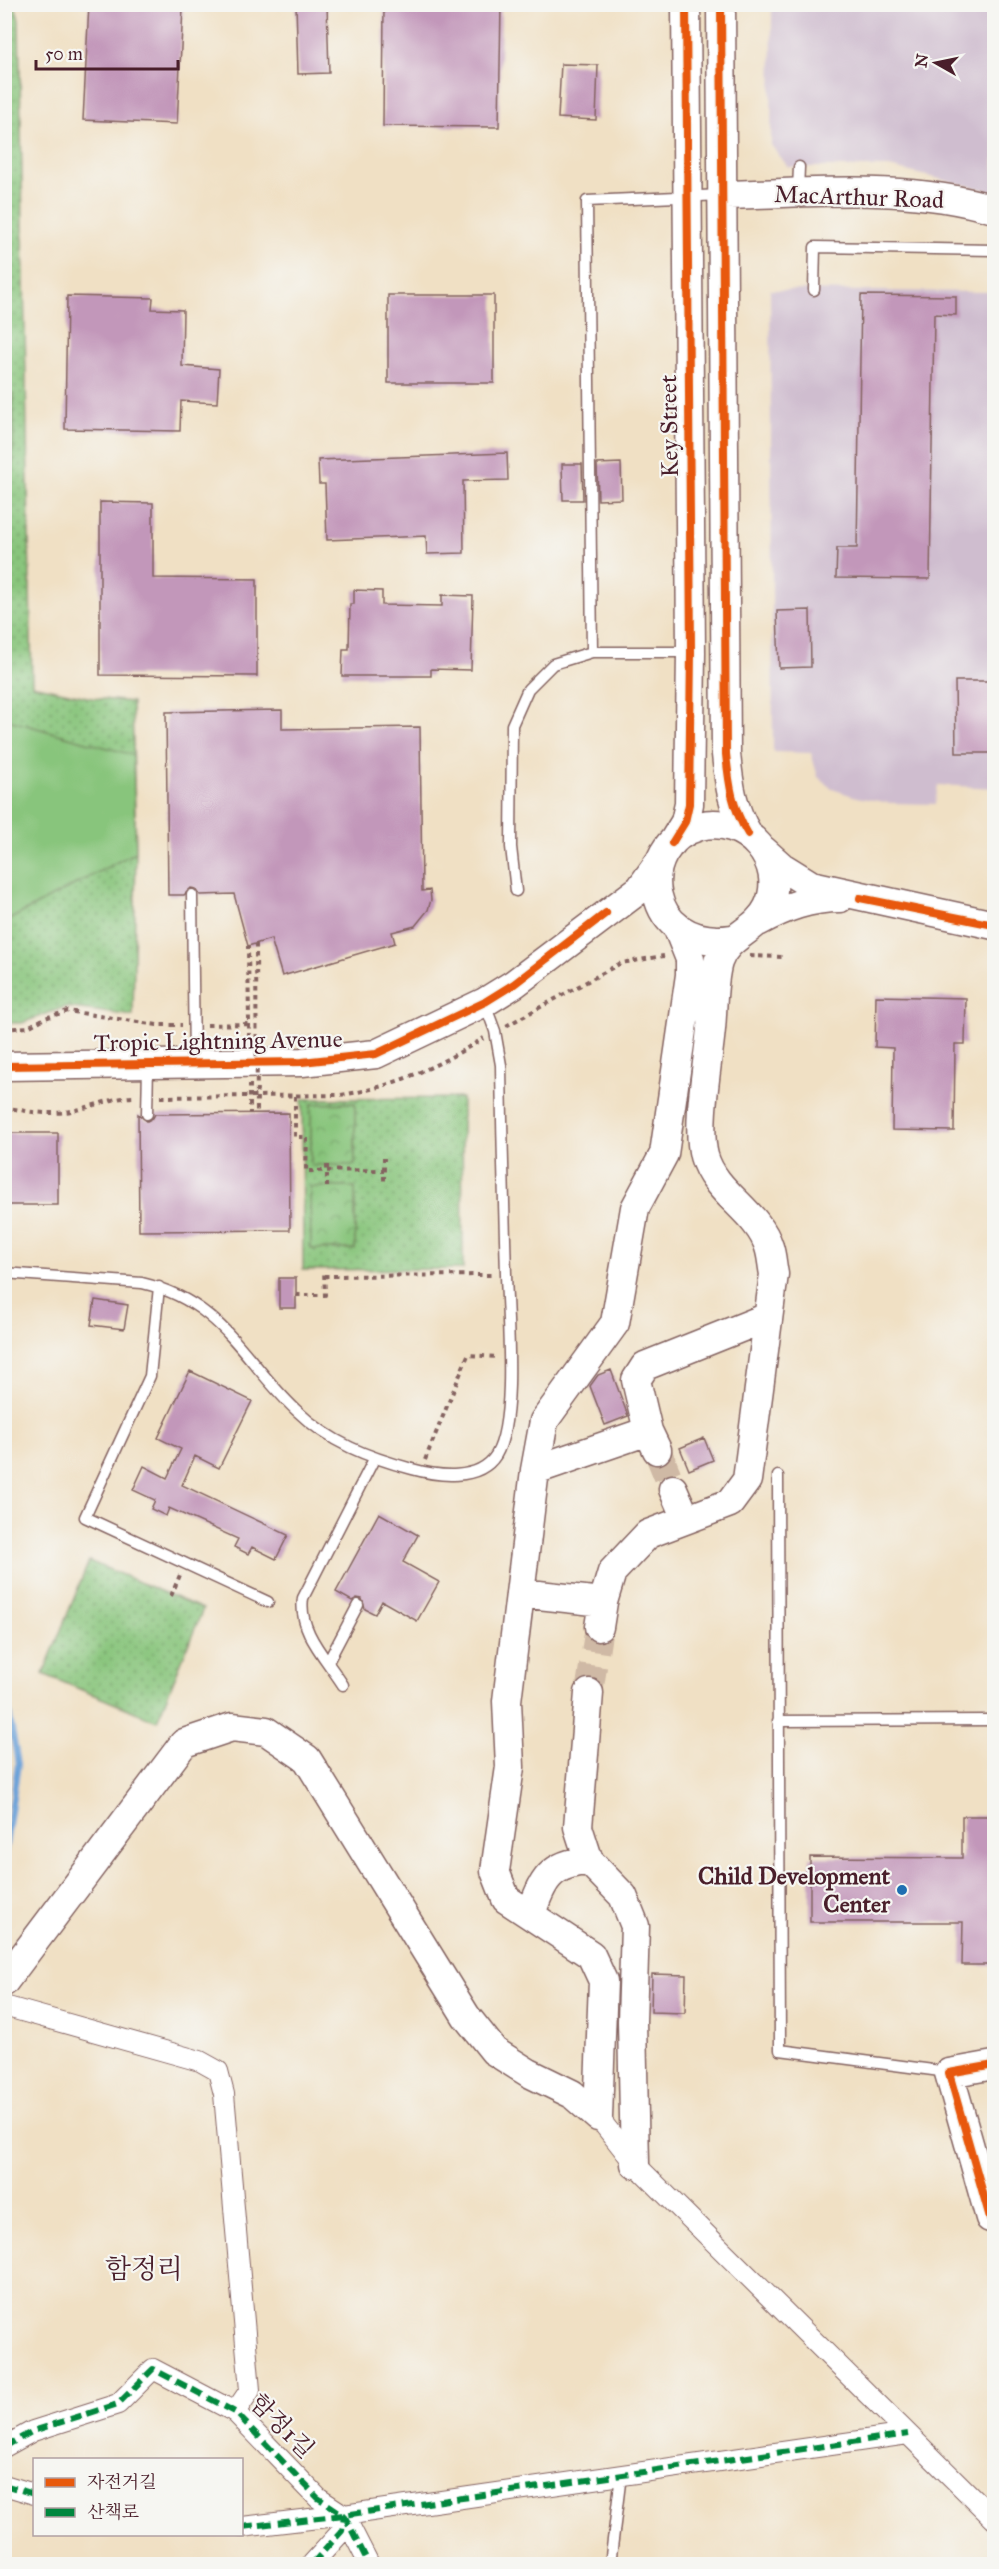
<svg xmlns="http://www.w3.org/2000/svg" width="999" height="2569" font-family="'IM FELL Great Primer','Noto Serif KR',serif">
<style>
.industrial{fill:#cfbdcf}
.grass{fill:url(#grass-dots);stroke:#697253;stroke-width:1.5}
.park{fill:url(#park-crowns);stroke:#697253;stroke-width:1.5}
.pitch{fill:#88c57b;stroke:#697253;stroke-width:1.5}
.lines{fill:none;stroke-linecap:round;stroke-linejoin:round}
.stream{stroke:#6ba2d9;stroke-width:6}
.building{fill:#c297ba}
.secondary-tunnel{stroke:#cfb9a5;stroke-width:28;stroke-dasharray:28 14;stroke-linecap:butt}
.lane-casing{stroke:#846361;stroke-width:13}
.street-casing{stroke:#846361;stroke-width:22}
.secondary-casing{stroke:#846361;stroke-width:31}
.path{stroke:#846361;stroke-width:4;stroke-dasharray:4.5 4.5;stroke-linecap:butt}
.lane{stroke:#fff;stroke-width:10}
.street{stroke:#fff;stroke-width:20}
.secondary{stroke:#fff;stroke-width:28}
.path-bridge{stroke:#846361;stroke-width:4;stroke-dasharray:4.5 4.5;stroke-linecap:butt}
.quiet{stroke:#00873e;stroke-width:6;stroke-dasharray:12 6;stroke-linecap:butt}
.cycleway-casing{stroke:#f6f6f2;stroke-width:11}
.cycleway{stroke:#e8590c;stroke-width:8}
.poi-dot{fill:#1f6fb2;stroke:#f6f6f2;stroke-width:2}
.labels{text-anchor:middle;stroke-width:4.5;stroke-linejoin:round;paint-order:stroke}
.street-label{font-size:24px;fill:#4a1f2b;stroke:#f6f6f2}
.poi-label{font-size:24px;font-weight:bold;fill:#4a1f2b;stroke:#f6f6f2;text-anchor:end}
.quarter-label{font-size:27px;fill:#4a1f2b;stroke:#f6f6f2}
</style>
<defs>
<pattern id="grass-dots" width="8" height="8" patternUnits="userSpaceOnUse" patternTransform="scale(1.5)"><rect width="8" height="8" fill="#88c57b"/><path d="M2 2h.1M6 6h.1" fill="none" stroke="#719f65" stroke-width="1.8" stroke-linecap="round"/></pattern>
<pattern id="park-crowns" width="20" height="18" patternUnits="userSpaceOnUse" patternTransform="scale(1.5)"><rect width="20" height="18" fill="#88c57b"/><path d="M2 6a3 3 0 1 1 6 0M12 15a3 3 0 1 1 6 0" fill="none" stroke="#719f65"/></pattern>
</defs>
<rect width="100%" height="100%" fill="#f6f6f2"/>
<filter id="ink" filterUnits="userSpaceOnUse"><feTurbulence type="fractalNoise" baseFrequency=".0167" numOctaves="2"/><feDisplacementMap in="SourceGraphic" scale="12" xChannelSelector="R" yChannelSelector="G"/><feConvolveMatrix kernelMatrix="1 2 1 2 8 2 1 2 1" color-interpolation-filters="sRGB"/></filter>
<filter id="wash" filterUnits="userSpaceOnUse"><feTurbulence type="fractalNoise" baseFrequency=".008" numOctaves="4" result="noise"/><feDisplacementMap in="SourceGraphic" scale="24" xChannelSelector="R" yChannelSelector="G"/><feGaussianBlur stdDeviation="1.35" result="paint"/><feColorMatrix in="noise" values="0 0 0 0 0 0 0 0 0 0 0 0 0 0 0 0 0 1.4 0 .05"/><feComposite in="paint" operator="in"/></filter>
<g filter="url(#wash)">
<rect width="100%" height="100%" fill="#f0e0c4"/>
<!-- industrial -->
<path class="industrial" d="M772,5h222v187l-105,-25h-101l-17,-22z
M770,290l224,2v496l-56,-3 -3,19 -45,-1 -34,-6 -24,-8 -14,-12 -7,-24 -38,-1z"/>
<!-- grass -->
<path class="grass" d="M4,5h11l4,15 13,665 60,13 40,4 4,150 -3,164 -68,-9 -43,16h-17z
M462,1098l1,171 -160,1 -1,-171z
M89,1561l114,48 -46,112 -114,-47z"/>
<!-- park -->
<path class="park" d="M355,1103v62h-44v-61z
M310,1187h45v62h-44z"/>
<!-- pitch -->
<path class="pitch" d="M5,394h9l-1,75h-8z
M5,719l128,36 3,97 -131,70z"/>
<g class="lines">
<!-- stream -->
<path class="stream" d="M4,1684l14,80 -14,94"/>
</g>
<g id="blocks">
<!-- building -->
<path class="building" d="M89,4l94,4 -6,116 -94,-4z
M296,4h31l2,69 -31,1z
M384,4h117l-2,123 -116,-1z
M561,64l37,1 -2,55 -38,-2z
M388,295h106v88h-106z
M861,295l95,1v19l-22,-1 -4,265 -94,-1 1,-30h20z
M67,296l86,2 -1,11 31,1 -1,56 37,3 -2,34 -36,-2 -1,30 -115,-2z
M507,453l1,27 -45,1 1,72 -37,1 -1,-18 -99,4 -2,-56h-6l-1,-24z
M621,463l1,36 -24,1 -1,-36z
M562,464h20l1,36h-20z
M100,502l53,1v75l104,1v97l-157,-1z
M354,590l28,1v14l60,1v-11l31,1 -2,74 -40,-1v7h-89l1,-27h6l1,-45h4z
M810,610l1,57 -32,1 -2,-57z
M955,681h39v72h-38z
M282,710v19l138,-2 2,164 8,-1 1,10 -3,10 -13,16 -23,6 3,11 -113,33 -11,-37 -23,7 -14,-52 -34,1 -4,-6 -5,-1 -7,7h-16l-2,-183z
M876,996l90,2 -1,46h-10l-1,87 -62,-1 1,-82 -18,-1z
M289,1113l1,117 -151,1 -1,-117 9,7 6,-3 2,-4z
M4,1133h54v72h-54z
M279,1278h17v30h-17z
M95,1300l33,5 -4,24 -33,-4z
M611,1370l17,46 -23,9 -15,-39 8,-11z
M190,1371l62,30 -33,67 -24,-12 -13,29 106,50 -12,24 -24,-12 -4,7 -14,-7 4,-8 -69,-31 -3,8 -15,-7 4,-9 -22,-10 11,-24 23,12 14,-29 -23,-11z
M704,1438l9,22 -24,10 -9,-22z
M379,1513l39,22 -15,27 36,20 -22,39 -35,-20 -7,13 -10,-5 -3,-10 -5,-1 -5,3 -16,-9z
M962,1816h32v149h-32l1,-43h-153v-65l152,1z
M652,1974l34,1 -1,38 -34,-1z"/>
</g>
</g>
<g filter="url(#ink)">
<use href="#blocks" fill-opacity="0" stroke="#846361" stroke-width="1.5"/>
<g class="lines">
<!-- secondary-tunnel -->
<path class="secondary-tunnel" d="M657,1450l16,39
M589,1693l10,-66"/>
<!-- lane casing -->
<g class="lane-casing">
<path id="lane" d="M798,190l1,-23
M814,290l1,-43 179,3
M592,652l-5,-451 135,-6
M516,891l-5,-44 1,-122 16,-36 25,-25 39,-12h99
M192,895l2,168
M147,1114l1,-48
M4,1273l138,10c81,19 100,76 154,127 34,33 72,47 116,59 25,7 67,13 84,-14 21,-35 11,-138 10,-181 -2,-69 -4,-139 -5,-209l-6,-34 -10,-27
M159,1287l-9,89 -65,141 183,85
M778,1476l2,574 168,22
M328,1662l30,-57
M343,1685c-17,-27 -45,-54 -40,-87l71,-139
M778,1721l216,-1
M610,2564l11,-89"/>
</g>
<!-- street casing -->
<g class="street-casing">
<path id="street" d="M4,2006l196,55 18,10 6,23 26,296 -15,22
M598,2117l37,47 359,355
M4,2447l29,-16 85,-27 35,-35 82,43 83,86 26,17 25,49
M4,2485l30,9
M242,2527l102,-12 564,-81
M312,2564l30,-33 2,-16"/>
</g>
<!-- secondary casing -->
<g class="secondary-casing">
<path id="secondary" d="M721,4l5,750c3,30 6,54 22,80
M722,195c90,-2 185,-12 272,14
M672,843l13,-21 4,-18 2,-152 -5,-648
M763,850l19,17 29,18 183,40
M758,922c27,-15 52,-24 82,-24
M4,1066l298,-4 74,-8 109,-52 29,-18 126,-95 20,-28
M657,1450l-9,-19 -12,-51 9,-14 123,-49
M535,1470l113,-39
M673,1489l13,30
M520,1593l83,9
M599,1627l4,-25 9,-30 36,-38 82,-31 17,-23 27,-206c-2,-9 -2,-18 -5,-27 -11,-36 -55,-54 -65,-91 -8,-31 4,-93 7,-127 2,-21 1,-46 7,-67 9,-27 38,-30 50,-55 21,-44 -23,-93 -68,-81 -69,19 -55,125 31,113
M589,1693l-11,134 11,34 34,35 12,30 -3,95 3,143
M531,1914c11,-33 19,-51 58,-53
M4,1982l180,-239 48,-16 34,4 41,28 159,257 28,35 35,22 43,21 26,23
M598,2117l5,-136 -12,-26 -85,-56 -11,-28 15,-104 -3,-66 28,-231 9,-49 71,-98 20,-115 29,-54 26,-179v-16l-12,-30
M990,2218l-41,-145 45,-8"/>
</g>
<!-- path -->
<path class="path" d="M750,956l34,1
M249,1024v17
M207,1025l42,-1 -1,-78
M506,1026l115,-63 43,-7
M4,1029l24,-2 17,-9 23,-7 89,14h25
M250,1084v29
M295,1096v41h12l-1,34 78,-1v13
M161,1097l179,-2c53,-7 98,-29 144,-57
M4,1107c20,4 41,8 61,5 24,-3 43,-14 68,-15
M327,1165v22
M384,1170v-12
M324,1276l168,-1
M296,1295h29l-1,-25
M425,1460l43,-105 29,2
M171,1596l9,-21"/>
<!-- lane -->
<use href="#lane" class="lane"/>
<!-- street -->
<use href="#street" class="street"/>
<!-- secondary -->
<use href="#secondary" class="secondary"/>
<!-- path-bridge -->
<path class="path-bridge" d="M256,944l1,169"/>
<!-- quiet -->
<path class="quiet" d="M4,2447l29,-16 85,-27 35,-35 82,43 83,86 26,17 25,49
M4,2485l30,9
M242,2527l102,-12 564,-81
M312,2564l30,-33 2,-15"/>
<!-- cycleway casing -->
<g class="cycleway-casing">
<path id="cycleway" d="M721,4l5,750c3,30 6,54 22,80
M672,843l13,-21 4,-18 2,-152 -5,-648
M860,898l134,27
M4,1066l298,-4 74,-8 109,-52 29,-18 92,-71
M990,2218l-41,-145 45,-8"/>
</g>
<!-- cycleway -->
<use href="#cycleway" class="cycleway"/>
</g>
</g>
<!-- markers -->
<circle class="poi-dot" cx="902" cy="1890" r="6"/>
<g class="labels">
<!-- street labels -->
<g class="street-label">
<text transform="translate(859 197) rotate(2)" y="8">MacArthur Road</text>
<text transform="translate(669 426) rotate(-91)" y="8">Key Street</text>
<text transform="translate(218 1041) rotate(-1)" y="8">Tropic Lightning Avenue</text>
<text transform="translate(282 2426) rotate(45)" y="8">함정1길</text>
</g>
<!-- poi labels -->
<g class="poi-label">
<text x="890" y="1884">Child Development<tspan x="890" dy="28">Center</tspan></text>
</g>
<!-- quarter labels -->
<g class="quarter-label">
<text x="144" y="2278">함정리</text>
</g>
</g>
<!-- margin -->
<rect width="999" height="2569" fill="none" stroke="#f6f6f2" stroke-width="24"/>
<!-- legend -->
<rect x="33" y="2458" width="210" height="78" fill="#f6f6f2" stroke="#b1a0a2" stroke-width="1.5"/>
<rect x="45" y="2478" width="30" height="9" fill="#e8590c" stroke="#b1a0a2" stroke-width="1.5"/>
<text x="87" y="2488" font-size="18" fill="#4a1f2b">자전거길</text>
<rect x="45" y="2508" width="30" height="9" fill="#00873e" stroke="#b1a0a2" stroke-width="1.5"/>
<text x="87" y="2518" font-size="18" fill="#4a1f2b">산책로</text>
<!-- north arrow -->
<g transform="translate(936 63) rotate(279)" stroke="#f6f6f2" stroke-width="4.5" paint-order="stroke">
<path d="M0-4.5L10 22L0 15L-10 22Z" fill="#4a1f2b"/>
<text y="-9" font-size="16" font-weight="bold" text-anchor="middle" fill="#4a1f2b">N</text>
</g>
<!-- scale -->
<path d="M36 60v9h142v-9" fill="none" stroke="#4a1f2b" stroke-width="3"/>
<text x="45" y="60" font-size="18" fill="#4a1f2b" stroke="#f6f6f2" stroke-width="4.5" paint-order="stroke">50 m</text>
</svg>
